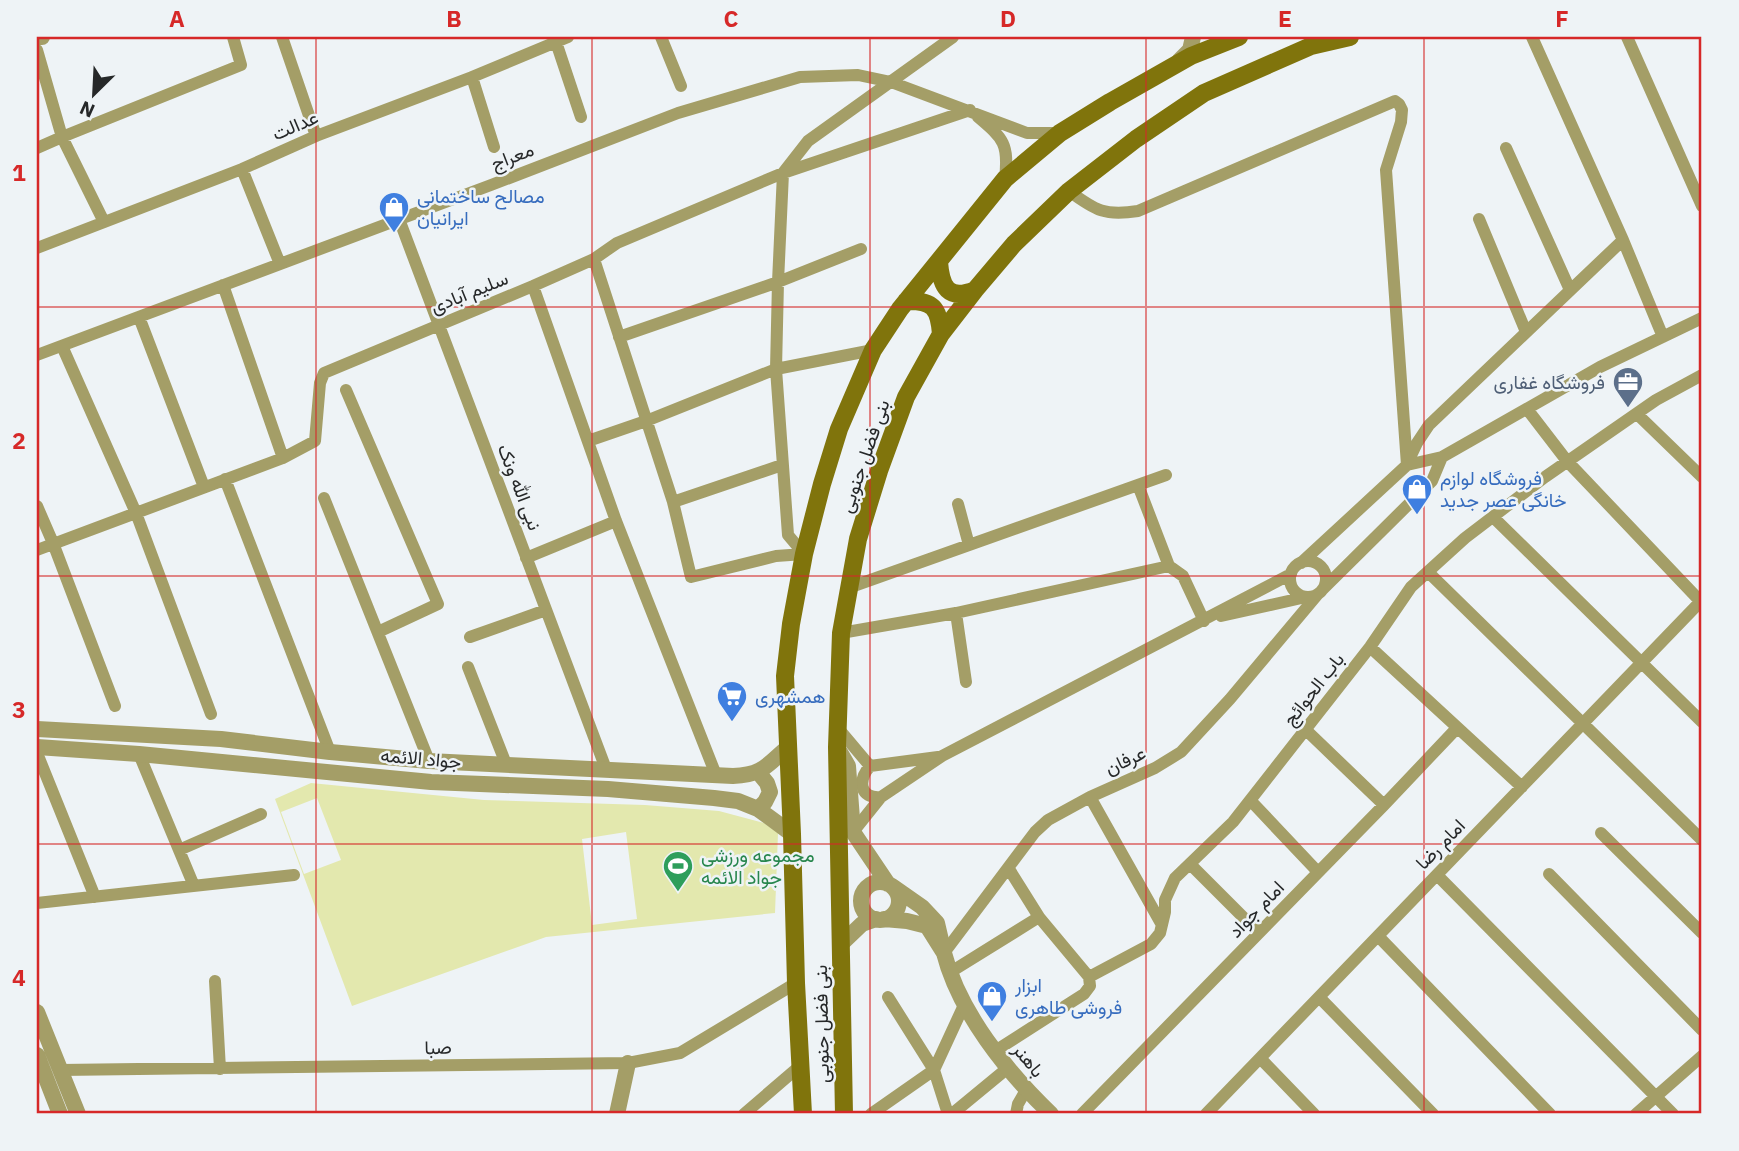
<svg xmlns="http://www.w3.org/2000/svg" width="1739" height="1151" font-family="'IBM Plex Sans',Vazirmatn,sans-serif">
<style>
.pitch{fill:#e3e8ae;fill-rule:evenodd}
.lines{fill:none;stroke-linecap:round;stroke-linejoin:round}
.minor{stroke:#a49e67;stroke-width:12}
.tertiary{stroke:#a49e67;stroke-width:16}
.secondary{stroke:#80740c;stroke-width:18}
.grid{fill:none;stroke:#d62828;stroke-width:2;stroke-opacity:0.55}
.labels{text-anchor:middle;stroke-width:5;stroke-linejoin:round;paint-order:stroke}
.street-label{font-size:19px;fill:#262829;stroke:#eef3f6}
.shop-label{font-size:19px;fill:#366cbe;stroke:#eef3f6;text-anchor:start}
.service-label{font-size:19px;fill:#4e5e75;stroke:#eef3f6;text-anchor:end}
.leisure-label{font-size:19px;fill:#27864d;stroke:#eef3f6;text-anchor:start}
.neatline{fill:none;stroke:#d62828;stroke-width:2.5}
.grid-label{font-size:23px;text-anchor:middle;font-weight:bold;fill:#d62828}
</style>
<rect width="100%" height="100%" fill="#eef3f6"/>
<!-- pitch -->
<path class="pitch" d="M311,783l173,17 161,5 74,6 45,12 14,10 -3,80 -229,24 -194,69 -77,-207zM317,798l24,62 -37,14 -23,-62zM626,832l11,87 -45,6 -10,-86z"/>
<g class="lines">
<!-- minor -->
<path class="minor" d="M282,37l34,99
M661,37l20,49
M1532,37l91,203 40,97
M1627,37l75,169
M556,42l25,75
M37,50l25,87 42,85
M472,77l22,70
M978,117c26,22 31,27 27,62
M37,148l25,-11 179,-72 -8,-28
M1506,148l64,142
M242,169l38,95
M1069,191c27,20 36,25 69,20l257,-110 4,3 3,6 -1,12 -15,48 21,295
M399,219l207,550
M1479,219l47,113
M37,248l205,-79 74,-33 156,-59 96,-40
M594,259l79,243 18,75 85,-21 28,-2
M223,285l60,173
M533,286l83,235 100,254
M139,317l65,170
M619,337l159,-55 83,-33
M62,346l74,167 75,201
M37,355l454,-170 187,-72 122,-36 58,-2 33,7 136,51h33
M346,390l92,214 -60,28
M1527,409l40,52 135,142
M1637,414l65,63
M588,441l58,-20 130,-52 97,-19
M1407,464l10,-21 12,-18 194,-185
M225,479l105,273
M1138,485l31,81 14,10 21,45
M324,498l105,263
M673,502l109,-37
M958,504l11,41
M37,506l16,37 62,163
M1493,517l209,205
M37,550l246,-92 32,-17 5,-58 4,-10 209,-87 61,-27 23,-16 166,-70 187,-63
M804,554l-16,-19 -12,-166 2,-87 5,-109 25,-32 145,-104
M526,558l90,-37
M1290 579a18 18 0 1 1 36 0a18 18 0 1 1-36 0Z
M1301,563l106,-98 35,-8
M1428,572l274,268
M848,588l318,-113
M1322,590l110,-109 10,-24 158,-90 102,-49
M956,613l10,69
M1221,616l85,-19
M841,633l115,-20 213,-47
M470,637l76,-27
M1370,647l152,140
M468,667l38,97
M838,728l32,38 68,-9
M1306,730l78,75
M37,753l58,144
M139,754l55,132
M870,766c-12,14 -11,33 11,31
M1090,797l72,128
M1250,800l68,72
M853,832l28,-35 61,-41 349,-182
M1601,833l101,100
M179,850l82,-36
M1190,864l69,69
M1009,869l30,48 50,60
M1549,874l153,156
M1437,875l236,239
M37,903l257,-28
M1378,936l172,178
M944,953l91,-121 13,-12 42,-23 65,-29 26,-16 49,-53 88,-105
M949,973l90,-56
M215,981l5,88
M888,997l46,73 14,44
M1319,997l114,117
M995,1051l89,-57 6,-8 -1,-9 62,-33 9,-11 5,-21v-12l10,-22 58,-56 137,-175 41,-60 54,-49 80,-61 111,-77 46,-25
M1260,1058l54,56
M60,1070l568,-7 52,-10 116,-70
M934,1070l30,-65
M744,1114l57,-49
M871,1114l63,-44
M952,1114l57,-47
M1016,1114l2,-10 8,-14
M1082,1114l302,-309 73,-77
M1206,1114l496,-514
M1636,1114l66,-58"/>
<!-- tertiary -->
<path class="tertiary" d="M37,37h5
M1179,61l11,-11 3,-13
M37,729l184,10 109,13 99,9 304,15c30,-1 34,-11 55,-29
M37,747l102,7 292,28 177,7 106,9 24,3 20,8 34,25
M837,747l11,19 5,66 35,52
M758,809l7,-7 5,-10 -3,-9 -9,-11
M861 901a19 19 0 1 1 38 0a19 19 0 1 1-38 0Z
M884,919l23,2 20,5 17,27 -7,-30 -15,-16 -30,-21
M840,945l22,-21 14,-5
M944,953c15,59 63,119 107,161
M37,1012l41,102
M37,1055l23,59
M617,1114l11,-51"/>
<!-- secondary -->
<path class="secondary" d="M939,262c2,25 9,39 36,28
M906,301c27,-1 33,7 35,33
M803,1114l-7,-131 -4,-149 -7,-158 6,-52 13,-70 18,-70 17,-55 34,-79 27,-41 105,-130 55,-46 50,-31 81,-46 48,-19
M844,1114l-7,-367 4,-114 17,-94 21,-68 27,-74 35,-63 34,-44 39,-46 55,-53 67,-52 68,-46 107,-47 39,-9"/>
</g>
<!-- grid -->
<path class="grid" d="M316,37v1077M592,37v1077M870,37v1077M1146,37v1077M1424,37v1077M37,307h1665M37,576h1665M37,844h1665"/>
<!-- icons -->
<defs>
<g id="shop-pin" transform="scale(1.575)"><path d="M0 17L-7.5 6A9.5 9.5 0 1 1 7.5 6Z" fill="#3f7fe0" stroke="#eef3f6"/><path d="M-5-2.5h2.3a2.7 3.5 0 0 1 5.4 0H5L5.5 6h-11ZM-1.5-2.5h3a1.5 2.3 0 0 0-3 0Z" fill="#fff"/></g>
<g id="office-pin" transform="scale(1.575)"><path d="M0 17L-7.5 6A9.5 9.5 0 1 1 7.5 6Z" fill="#5c6f8a" stroke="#eef3f6"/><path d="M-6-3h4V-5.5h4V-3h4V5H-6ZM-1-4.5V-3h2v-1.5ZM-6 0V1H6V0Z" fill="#fff"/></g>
<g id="supermarket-pin" transform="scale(1.575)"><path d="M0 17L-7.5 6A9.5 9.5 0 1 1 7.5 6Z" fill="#3f7fe0" stroke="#eef3f6"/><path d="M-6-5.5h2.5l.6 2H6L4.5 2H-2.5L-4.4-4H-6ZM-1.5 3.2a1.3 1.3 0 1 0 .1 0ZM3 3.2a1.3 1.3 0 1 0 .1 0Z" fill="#fff"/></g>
<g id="stadium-pin" transform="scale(1.575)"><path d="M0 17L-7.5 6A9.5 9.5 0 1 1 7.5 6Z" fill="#2e9e5b" stroke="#eef3f6"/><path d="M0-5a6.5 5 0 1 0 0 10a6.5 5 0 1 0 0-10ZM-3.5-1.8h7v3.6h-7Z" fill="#fff"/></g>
</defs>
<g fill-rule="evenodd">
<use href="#shop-pin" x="394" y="207"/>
<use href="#office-pin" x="1628" y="382"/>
<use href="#shop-pin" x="1417" y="489"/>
<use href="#supermarket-pin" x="732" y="696"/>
<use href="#stadium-pin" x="678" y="866"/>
<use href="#shop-pin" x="992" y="996"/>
</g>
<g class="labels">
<!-- street labels -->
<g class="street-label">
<text transform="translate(295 125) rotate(-23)" y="7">عدالت</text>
<text transform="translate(512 156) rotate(-21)" y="7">معراج</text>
<text transform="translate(469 292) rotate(-22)" y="7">سلیم آبادی</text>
<text transform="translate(864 456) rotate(-71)" y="7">بنی فضل جنوبی</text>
<text transform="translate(520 487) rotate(69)" y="7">نبی الله ونک</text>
<text transform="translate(1313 689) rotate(-52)" y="7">باب الحوائج</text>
<text transform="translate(421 758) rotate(5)" y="7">جواد الائمه</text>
<text transform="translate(1125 760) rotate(-25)" y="7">عرفان</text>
<text transform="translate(1440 844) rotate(-46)" y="7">امام رضا</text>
<text transform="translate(1256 909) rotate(-46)" y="7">امام جواد</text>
<text transform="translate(821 1024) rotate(-91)" y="7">بنی فضل جنوبی</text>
<text transform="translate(438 1047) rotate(-1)" y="7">صبا</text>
<text transform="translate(1029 1060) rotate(51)" y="7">باهنر</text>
</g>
<!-- shop labels -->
<g class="shop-label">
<text x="417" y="203">مصالح ساختمانی<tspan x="417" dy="22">ایرانیان</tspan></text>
<text x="1440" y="485">فروشگاه لوازم<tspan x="1440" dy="22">خانگی عصر جدید</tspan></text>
<text x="755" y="703">همشهری</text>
<text x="1015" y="992">ابزار<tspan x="1015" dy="22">فروشی طاهری</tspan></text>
</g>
<!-- service labels -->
<g class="service-label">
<text x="1605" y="389">فروشگاه غفاری</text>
</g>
<!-- leisure labels -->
<g class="leisure-label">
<text x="701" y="862">مجموعه ورزشی<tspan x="701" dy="22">جواد الائمه</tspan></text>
</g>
</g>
<!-- border -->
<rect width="1739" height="1151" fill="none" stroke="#eef3f6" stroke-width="77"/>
<!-- north arrow -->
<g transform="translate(94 94) rotate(204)" stroke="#eef3f6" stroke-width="5" paint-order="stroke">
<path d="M0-5L12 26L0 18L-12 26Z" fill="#262829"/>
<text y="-10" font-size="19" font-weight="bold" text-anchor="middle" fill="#262829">N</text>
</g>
<rect x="38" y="38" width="1662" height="1074" class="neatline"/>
<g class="grid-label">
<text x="177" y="27">A</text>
<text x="454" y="27">B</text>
<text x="731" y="27">C</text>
<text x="1008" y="27">D</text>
<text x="1285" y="27">E</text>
<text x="1562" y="27">F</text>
<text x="19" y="181">1</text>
<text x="19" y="449">2</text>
<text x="19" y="718">3</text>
<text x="19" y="986">4</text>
</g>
</svg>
